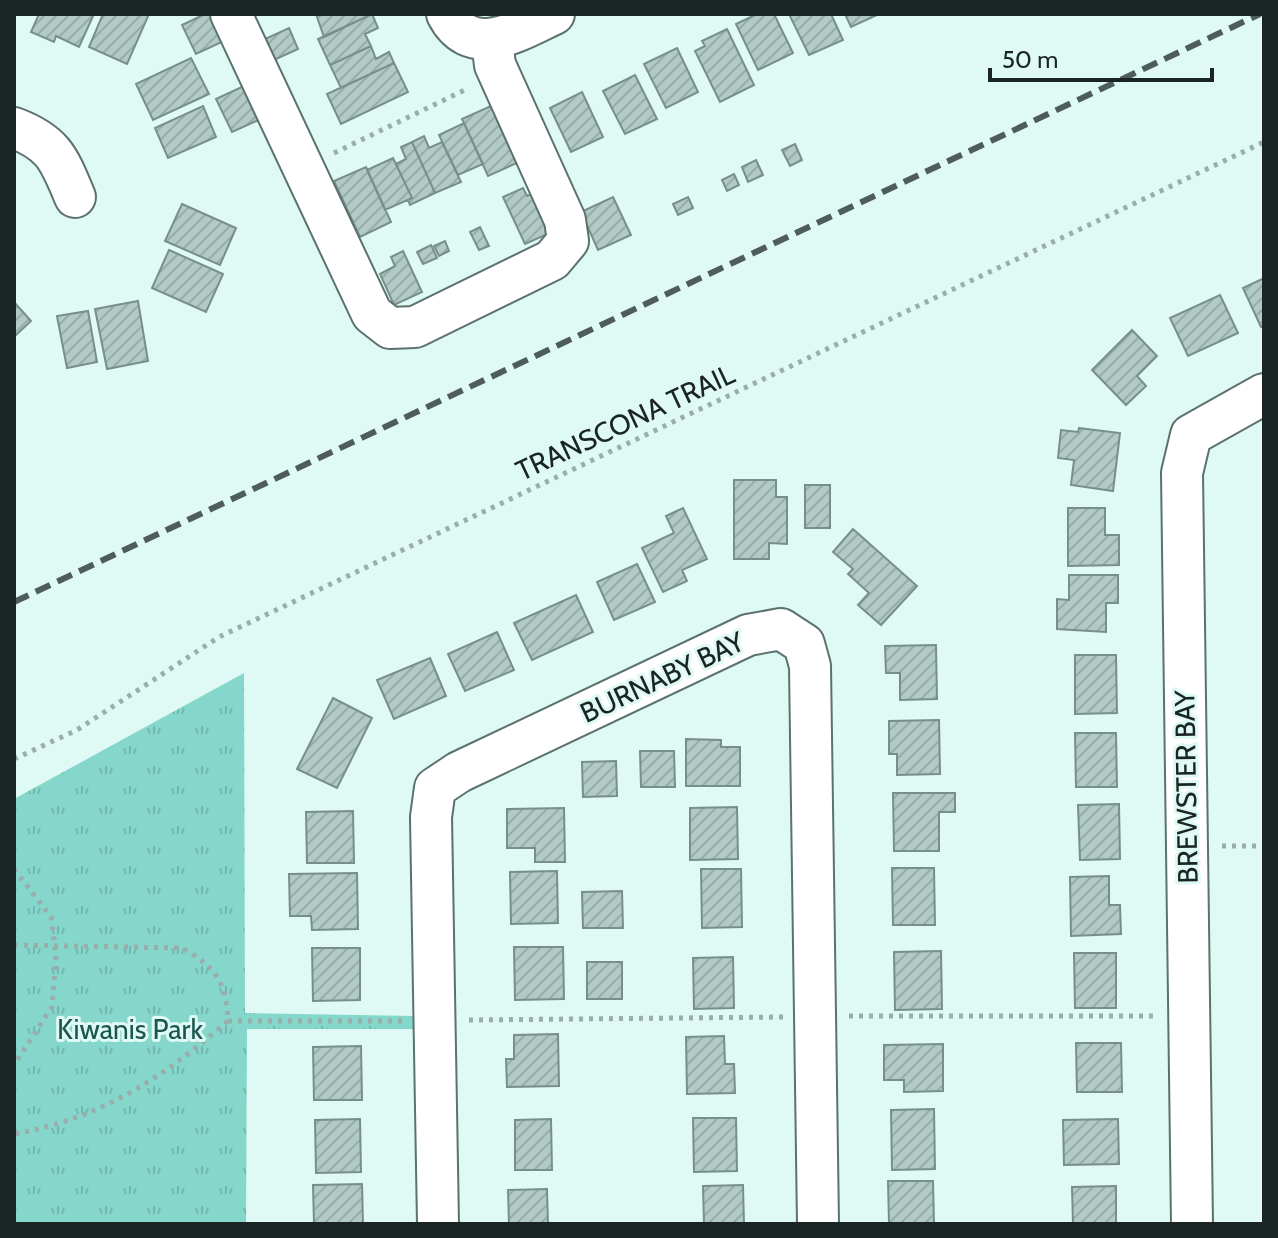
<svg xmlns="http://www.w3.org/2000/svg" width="1278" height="1238" font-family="Cabin,sans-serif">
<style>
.park{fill:url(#park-tufts)}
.building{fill:url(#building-hatch);stroke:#778f8b;stroke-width:2}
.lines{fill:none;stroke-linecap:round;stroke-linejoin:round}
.minor-casing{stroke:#5b726e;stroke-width:44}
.path{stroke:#99ada9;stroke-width:5;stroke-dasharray:4 6;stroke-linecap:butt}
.minor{stroke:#fff;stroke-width:40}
.rail{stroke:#4e5c5a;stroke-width:6;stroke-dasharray:16 8;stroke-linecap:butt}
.labels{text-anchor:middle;stroke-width:6;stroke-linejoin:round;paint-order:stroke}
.street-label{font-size:28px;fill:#1a2422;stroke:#dff9f4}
.park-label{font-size:28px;fill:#1a554e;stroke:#dff9f4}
</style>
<defs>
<pattern id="park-tufts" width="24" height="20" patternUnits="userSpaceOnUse" patternTransform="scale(2)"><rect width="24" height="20" fill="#86d7cb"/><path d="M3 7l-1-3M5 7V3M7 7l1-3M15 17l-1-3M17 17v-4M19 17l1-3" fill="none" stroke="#73b8ae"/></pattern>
<pattern id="building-hatch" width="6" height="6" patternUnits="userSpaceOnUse" patternTransform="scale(2)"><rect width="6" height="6" fill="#b1cac6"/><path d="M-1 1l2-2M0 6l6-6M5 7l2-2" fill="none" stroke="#98adaa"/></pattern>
</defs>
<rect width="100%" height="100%" fill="#dff9f4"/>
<!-- park -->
<path class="park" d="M244,673l1,340 170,3 1,13h-169l-1,195h-232v-425z"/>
<!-- building -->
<path class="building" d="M39,14h55l-15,33 -23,-11 -2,6 -23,-10z
M103,14h46l-22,50 -38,-17z
M205,14h11l12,25 -32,15 -14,-29z
M316,14h56l-48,23z
M372,14l6,14 -13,6 6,12 -41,19 -12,-26z
M757,14h17l19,39 -35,17 -22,-46z
M789,14h42l12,26 -34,15z
M845,14h34l-28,13z
M289,28l9,21 -26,12 -9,-21z
M727,29l27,56 -34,17 -25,-51 10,-5 -3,-5z
M371,46l5,13 13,-7 5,11 -53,25 -11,-23z
M677,48l21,44 -32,16 -22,-44z
M191,58l18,36 -56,26 -17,-36z
M394,63l14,29 -67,32 -14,-30z
M635,75l22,44 -32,15 -22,-43z
M248,84l15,34 -31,14 -16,-33z
M582,92l21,45 -32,15 -21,-44z
M493,105l26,57 -31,14 -26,-57z
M203,106l13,31 -48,21 -13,-30z
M464,123l19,41 -25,11 -19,-40z
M424,136l5,12 13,-6 19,40 -26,11 -23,-51z
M412,142l23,51 -25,12 -2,-5 4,-2 -16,-34 10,-5 -5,-12z
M795,144l7,16 -12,6 -8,-16z
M393,158l19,40 -27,12 -18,-40z
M756,160l7,15 -15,7 -6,-15z
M366,167l25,55 -31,15 -26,-56z
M734,174l5,11 -12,6 -5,-11z
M523,188l4,8 9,-4 18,39 -29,13 -22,-47z
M613,197l18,38 -33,15 -17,-38z
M688,197l5,11 -15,7 -5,-11z
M182,204l54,24 -16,37 -55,-24z
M480,227l9,19 -10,4 -9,-18z
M445,241l4,10 -10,5 -5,-10z
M431,245l6,13 -14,6 -6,-12z
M169,250l54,24 -17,38 -54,-24z
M403,251l19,41 -28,13 -14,-31 15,-8 -4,-9z
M1264,278v47l-3,2 -18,-39z
M1220,295l18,38 -50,23 -18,-38z
M138,301l10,60 -41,8 -12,-60z
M14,302l17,19 -17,16z
M88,311l9,51 -30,6 -10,-52z
M1132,330l25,26 -20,20 9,10 -20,19 -34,-35z
M1079,428l41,5 -7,58 -42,-6 3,-25 -16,-2 3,-28 17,2z
M734,480h42v17h11v47l-18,-1v16h-35z
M805,485h25v43h-25z
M683,508l24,51 -25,11 5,11 -24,11 -21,-44 32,-15 -8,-17z
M1068,508h37v27h14v30l-51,1z
M853,529l64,57 -36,39 -23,-20 11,-12 -21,-19 5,-5 -20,-17z
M637,564l18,38 -41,18 -17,-38z
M1069,575h49v28h-12v29l-49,-3v-30l12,1z
M576,595l17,37 -61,28 -18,-37z
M497,632l17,38 -49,21 -17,-37z
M936,645l1,54 -37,1v-27h-14l-1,-27z
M1075,655h41l1,58 -42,1z
M430,658l16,38 -52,23 -17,-39z
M333,698l39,20 -35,70 -40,-19z
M939,720l1,54 -43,1v-21h-8v-33z
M1075,733h41l1,54h-41z
M686,739l35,1v7h19v39h-54z
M640,751h34l1,36h-34z
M616,761l1,35 -34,1 -1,-35z
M893,793h62v19h-16v39h-45z
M1119,804l1,55 -40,1 -2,-55z
M737,807l1,52 -48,1v-52z
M564,808l1,54h-30v-14h-28v-39z
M353,811l1,52h-47l-1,-51z
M892,868h42l1,57h-42z
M701,869h40l1,58 -40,1z
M557,871l1,52 -47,1 -1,-52z
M357,873l1,56 -46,1 -1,-14h-21l-1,-42z
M1109,876v29h11l1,29 -50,2 -1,-59z
M622,891l1,37h-40l-1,-36z
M514,947h49l1,52 -49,1z
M312,948h48v52l-47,1z
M941,951l1,58 -47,1 -1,-58z
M1074,953h42v55h-41z
M733,957l1,51 -40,1 -1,-51z
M587,962h35v37h-35z
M558,1034l1,52 -52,1 -1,-28h8v-24z
M724,1036l1,28h9l1,29 -48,1 -1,-57z
M1076,1043h45l1,49h-45z
M943,1044v47l-39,1v-12h-20v-35z
M361,1046l1,54h-48l-1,-53z
M934,1109l1,60 -43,1 -1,-60z
M693,1118h43l1,53 -43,1z
M360,1119l1,53 -45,1 -1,-53z
M551,1119l1,51h-37v-50z
M1118,1119l1,45 -55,1 -1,-45z
M888,1181h45l1,43h-45z
M362,1184l1,40h-49l-1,-39z
M743,1185l1,39h-40l-1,-38z
M1116,1186v38h-43l-1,-37z
M547,1189l1,35h-39l-1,-34z"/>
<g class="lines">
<!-- minor casing -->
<g class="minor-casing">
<path id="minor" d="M231,14l141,300 18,14 25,-1 137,-67 16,-19 -3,-21 -70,-155 -3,-24
M447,14c24,47 73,16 107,0
M14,128c40,15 45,31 61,69
M438,1224l-7,-407 4,-29 24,-16 289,-137 33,-6 23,15 6,22 8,558
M1192,1224l-10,-751 9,-38 73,-41"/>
</g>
<!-- path -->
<path class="path" d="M334,153l135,-65
M14,759l63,-29 142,-93 1045,-495
M1222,846h42
M14,869l37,48 5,38 -4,52 -38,58
M14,945l168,3c34,19 44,34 46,73 -67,58 -126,97 -214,113
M849,1016h306
M469,1020l314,-3
M228,1021h175"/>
<!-- minor -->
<use href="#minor" class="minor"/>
<!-- rail -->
<path class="rail" d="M14,602l1246,-588"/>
</g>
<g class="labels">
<!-- street labels -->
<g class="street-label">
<text transform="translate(625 422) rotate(-25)" y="10">TRANSCONA TRAIL</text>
<text transform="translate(662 677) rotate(-25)" y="10">BURNABY BAY</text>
<text transform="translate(1186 787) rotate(-91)" y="10">BREWSTER BAY</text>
</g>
<!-- park labels -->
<g class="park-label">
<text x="130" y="1039">Kiwanis Park</text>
</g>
</g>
<!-- border -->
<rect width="1278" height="1238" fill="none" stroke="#1a2422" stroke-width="32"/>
<!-- scale -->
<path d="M990 68v12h222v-12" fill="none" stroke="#1a2422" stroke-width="4"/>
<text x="1002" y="68" font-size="24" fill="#1a2422" stroke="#dff9f4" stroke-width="6" paint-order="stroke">50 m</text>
</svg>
